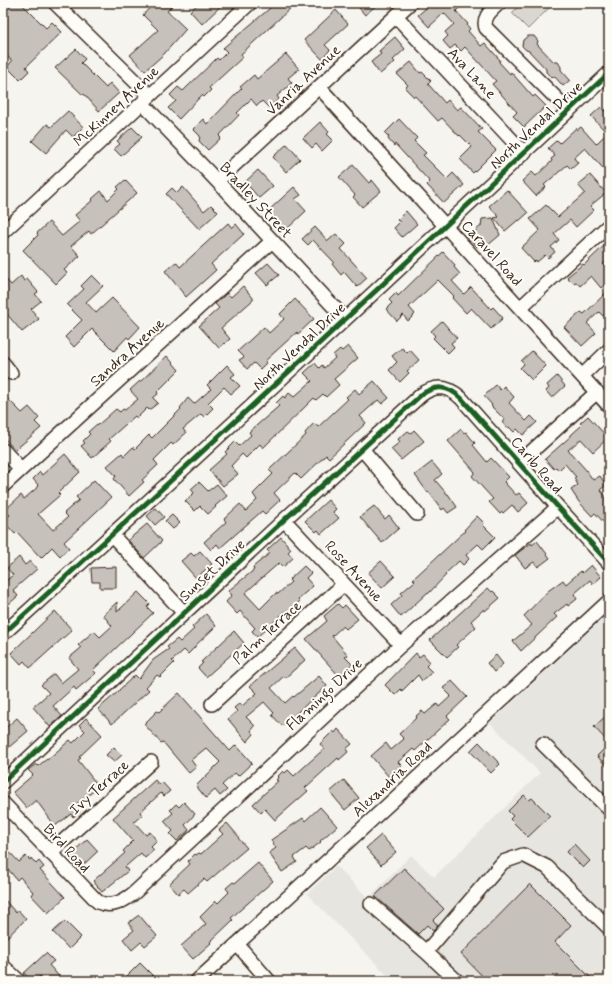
<svg xmlns="http://www.w3.org/2000/svg" width="612" height="984" font-family="Mynerve,sans-serif">
<style>
.built{fill:#e7e5df}
.green{fill:#dad6d0;stroke:#8a8077}
.building{fill:#c7c1bb;stroke:#3b2a1e}
.lines{fill:none;stroke-linecap:round;stroke-linejoin:round}
.minor-casing{stroke:#3b2a1e;stroke-width:16}
.minor{stroke:#fdfcf7;stroke-width:13}
.cycleway-casing{stroke:#fdfcf7;stroke-width:8}
.cycleway{stroke:#1b5e20;stroke-width:5}
.labels{text-anchor:middle;stroke-width:4;stroke-linejoin:round;paint-order:stroke}
.street-label{font-size:15px;fill:#3b2a1e;stroke:#fdfcf7}
</style>
<rect width="100%" height="100%" fill="#f5f4ee"/>
<filter id="ink" filterUnits="userSpaceOnUse"><feTurbulence type="fractalNoise" baseFrequency=".025" numOctaves="2"/><feDisplacementMap in="SourceGraphic" scale="8" xChannelSelector="R" yChannelSelector="G"/><feConvolveMatrix kernelMatrix="1 2 1 2 8 2 1 2 1" color-interpolation-filters="sRGB"/></filter>
<g filter="url(#ink)">
<!-- built -->
<path class="built" d="M609,613v368h-216l-86,-87 29,-28 32,32 43,-43 23,22 106,-104 -50,-50z"/>
<!-- green -->
<path class="green" d="M522,3h32l-26,26 -16,-16z"/>
<!-- building -->
<path class="building" d="M3,3h18l25,25 6,-6 10,10 -36,35 3,4 -9,9 -13,-13 5,-6 -9,-9z
M154,3h21l-8,8 19,18 -22,25 -19,17 -15,-16 28,-25 -15,-15z
M199,3h25l-22,21 -12,-13z
M276,3h12l4,4 -51,47 2,3 -34,31 2,2 -7,7 -2,-2 -23,24 -11,-11 8,-7 -6,-6 8,-8 5,4 34,-33 2,2 8,-8 -4,-4z
M355,3h24l-14,12z
M432,3h32l-8,8 12,13 -1,1 3,4 -2,2 13,15 4,-3 15,17 -1,2 11,12 1,-2 22,25 2,-2 11,11 -22,21 -11,-11 4,-4 -25,-28 4,-3 -31,-34 -4,4 -6,-6 -5,4 -7,-8 5,-5 -3,-4 9,-8 -10,-11 -15,14 -11,-12z
M336,10l12,14 -23,21 5,5 -8,9 -18,-19z
M528,36h6l4,5 -1,3 17,18h4l3,5v3l9,10 -7,6 -8,-9 -5,-1 -4,-4v-3l-17,-18 -3,-1 -4,-4 1,-6z
M395,37l10,12 -12,11 2,2 -15,12 -9,-12 10,-8 -2,-3z
M76,49l9,10 -4,4 25,25 4,-5 9,10 -20,18 -15,-17 -1,1 -28,-27z
M286,54l13,15 -11,9 4,5 -15,13 2,3 -10,9 -7,-7 -5,5 -6,-7 -14,14 2,2 -20,21 2,2 -13,12 -9,-9 1,-5 -7,-7 10,-10 4,5 35,-36 -2,-1 14,-12 3,4z
M411,62l9,11 2,-1 9,9 -3,3 17,19 3,-3 9,10 4,-3 21,22 -4,3 18,18 -23,23 -13,-14 12,-12 -12,-12 -1,1 -17,-18 -4,3 -23,-25 -1,1 -9,-9 3,-3 -11,-11z
M609,106v69l-24,-27 -11,10 4,5 -7,6 -4,-4 -23,20 2,2 -10,9 -14,-15 10,-9 4,4 16,-15 -1,-2 4,-3 -7,-8 9,-8 3,3 16,-15 1,2 4,-3 15,17 11,-11 -16,-17 10,-9 3,4z
M68,111l15,16 -10,10 -7,-7 -20,23 -14,-12 15,-17 4,3z
M399,119l18,19 -3,3 12,12 -3,2 24,24 6,-6 11,12 -20,18 -17,-18 3,-3 -35,-38 -1,2 -6,-7 1,-2 -4,-4z
M320,122l9,10 -2,2 6,6 -11,11 -6,-7 -4,4 -9,-10z
M132,127l10,10 -21,19 -7,-7 6,-5 -3,-3z
M287,144l13,15 -14,13 -13,-15z
M353,165l16,18 3,-3 9,11 -19,16 -9,-10 2,-2 -16,-18z
M258,170l15,16 -14,12 -14,-16z
M590,175l16,18 -16,13 4,4 -18,17 -6,-7 -16,14 5,6 -8,7 4,5 -7,6 -3,-3 -8,7 -1,-2 -2,2 -13,-14 19,-18 -10,-11 16,-14 12,12 27,-24 -7,-8z
M125,180l12,13 -46,41 -2,-3 -18,15 9,10 -16,14 3,3 -11,11 -33,-34 15,-15 -1,-2 12,-11 13,14 18,-15 -5,-6 18,-15 -1,-1 9,-8 7,9 11,-11 -2,-2z
M183,187l21,24 7,-6 7,7 -19,17 -33,-35 6,-6 5,5z
M294,187l7,8 -6,4 11,12 -20,19 -18,-19z
M507,190l21,23 -9,8 -1,-1 -13,11 -11,-13 5,-1 -10,-11z
M406,211l11,13 -15,13 -8,-9 6,-6 -3,-2z
M493,218l7,17 -14,12 -4,-5 -5,5 -9,-10 13,-11 1,-7z
M228,223l4,5 4,-4 8,10 -33,30 5,6 -30,27 -21,-26 11,-9 4,5z
M315,227l13,14 8,-7 10,10 -5,5 26,29 -10,9 -13,-15 -3,3 -9,-11 2,-2 -21,-22 -5,5 -6,-6z
M609,241v18l-6,5 6,6v11l-8,7 -10,-12 -11,10 -4,-4 -3,1 -6,-6 16,-13 1,1z
M443,252l12,13 -1,2 6,7 -8,7 12,13 7,-7 20,22 2,-2 10,11 -12,11 -20,-21 -5,5 -14,-15 2,-2 -16,-16 -29,27 6,7 -7,7 -5,-6 -6,6 -11,-12 6,-6 -3,-3 7,-7 2,3z
M268,263l11,12 -12,10 -11,-12z
M92,275l11,11 -17,16 10,11 16,-15 28,29 -11,12 -2,-2 -13,14 -22,-22 -18,18 -9,-10 17,-17 -15,-15 17,-16 -3,-3z
M3,276l8,9 10,-9 3,5 3,-2 11,13 -3,2 6,7 -10,8 8,10 -17,13 -16,-19 -3,3z
M243,286l11,13 -33,29 9,11 -11,9 -20,-22 20,-18 -4,-4 12,-11 4,4z
M609,290v21l-6,5 -4,-4 -12,11 9,10 -14,13 -18,-19 17,-15 3,2z
M295,299l19,20 -16,15 -1,-2 -32,29 1,2 -6,6 -6,-6 -7,6 -8,-9 5,-3 -6,-6 26,-24 5,6 15,-14 -4,-5z
M442,321l15,17 -6,5 3,4 -6,6 -15,-15 2,-2 -4,-5z
M348,346l10,12 -24,21 5,6 -13,12 -3,-3 -7,6 -2,-2 -51,50 -3,-4 -14,14 -4,-4 -11,12 7,8 -15,12 -14,-16 18,-16 -2,-2 10,-10 4,4 12,-11 -2,-3 30,-26 -3,-3 7,-7 2,2 4,-5 5,4 18,-16 -8,-8 11,-10 4,5 3,-3 2,3 11,-10 -2,-3 7,-6 2,2z
M402,348l5,5 3,-3 9,10 -12,11 2,2 -9,9 -11,-12 8,-8 -5,-6z
M532,351l14,15 -14,14 -12,-12 4,-4 -3,-3z
M167,356l12,14 -22,22 1,2 -5,4 5,5 -9,7 -2,-2 -10,10 -2,-2 -26,23 2,2 -19,17 -11,-12 4,-3 -2,-2 7,-7 -2,-2 9,-8 1,1 18,-16 4,3 3,-3 2,1 13,-11 -8,-9 10,-9h1z
M227,365l8,9 -4,3 9,9 -9,8 -7,-7 -16,16 5,5 -9,9 -3,-3 -18,15 3,4 -13,12 -2,-2 -17,17 4,5 -16,15 2,2 -15,14 -15,-17 2,-3 -9,-10 15,-13 2,3 9,-9 2,2 14,-14 3,3 29,-29 -1,-1 8,-10 6,6 17,-15 -4,-4z
M557,376l8,10 -13,12 -6,-7 3,-3 -2,-3z
M374,381l15,17 -7,6 -4,-4 -18,16 6,7 -37,35 -3,-3 -25,24 -6,-6 -21,20 6,7 -15,14 -3,-3 -42,37 -3,-4 -6,6 -7,-8 22,-20 -2,-3 16,-15 6,7 11,-11 -4,-6 20,-20 -4,-4 37,-35 -1,-2 9,-10 4,4 30,-28 -2,-2 9,-8 4,5z
M496,385l4,5 4,-4 10,11 -5,6 17,18 5,-5 6,6 -14,13 -6,-6 -3,3 -5,-5 -2,1 -5,-6 3,-2 -14,-14 1,-1 -8,-9z
M3,394l19,19 7,-6 10,11 -4,4 6,6 -26,22 -12,-13z
M588,416l20,22 -15,14 -12,-13 -13,11 18,20 7,10 7,-4 6,9 -6,5 9,10v28l-14,-15 -3,3 -13,-14 -8,-12 7,-5 -4,-7 2,-1 -11,-13 -6,6 -3,-3 -2,2 -9,-10 26,-23v-1l11,-10 -2,-2z
M461,429l3,4 2,-1 9,11 -2,2 14,17 4,-4 18,19 -5,5 12,13 3,-2 9,10 -10,9 -6,-7 -9,8 -1,-1 -2,2 -11,-12 4,-3 -21,-23 3,-4 -27,-31z
M414,430l10,11 -23,19 -10,-11 9,-7 -2,-3 10,-8 3,2z
M65,454l15,18 -22,21 2,2 -22,19 15,16 15,-13 -4,-4 15,-13 -3,-3 18,-17 17,18 -47,44 5,6 -9,8 -8,-9 -11,11 -24,-26 -2,2 -12,-13 7,-6 -5,-5 16,-15 3,4 15,-13 -6,-7 7,-7 2,3z
M432,462l10,12 -7,6 12,14h1l9,13 -9,6 -4,-5 -2,2 -13,-18 -1,1 -13,-18z
M199,482l9,9 9,-7 10,12 -12,10 1,1 -8,7 -8,-8 -5,5 -10,-10 9,-8 -3,-4z
M328,500l8,9 -3,3 6,6 -18,16 -3,-4 -2,2 -11,-11z
M374,506l11,13 4,-4 10,13 -17,15 -22,-26z
M156,508l8,9 -9,8 -8,-9z
M172,515l8,8 -7,6 -8,-8z
M477,516l7,7 -1,2 12,12 -12,12 -5,-5 -12,11 3,4 -6,6 -4,-4 -14,13 1,1 -18,19 -1,-1 -26,24 -10,-12 11,-10 -1,-2 14,-12 -2,-2 52,-48 -1,-1z
M147,524l15,17 -18,17 -16,-18z
M281,537l10,12 -3,3 5,6 -10,9 -4,-4 -34,30 15,16 16,-16 2,1 13,-12 -2,-2 15,-14 7,7 -5,5 7,8 -15,13 2,2 -11,11 -2,-2 -30,27 -5,-6 3,-3 -15,-17 -3,3 -11,-12 6,-7 -4,-4 26,-21 -1,-3 17,-14 -3,-3z
M537,541l13,17 -12,9 -4,-5 -9,6 -10,-13 16,-12 1,2z
M200,551l12,13 -16,14 -15,-17 10,-8 3,3z
M19,557l6,8 5,-4 7,8 -24,21 5,6 -15,13v-26l10,-8 -6,-7z
M381,561l14,15 -13,12 -14,-15z
M591,565l10,12 -8,7 -3,-4 -16,14 3,5 -9,7 -1,-2 -13,10 3,3 -36,34 -8,-10 19,-16 -8,-9 24,-25 15,-11 3,4 15,-13 1,2z
M116,567v21h-16v-6h-8l-1,-14z
M488,588l4,4 1,-1 7,7 -15,13 -1,-2 -13,12 5,6 -20,18 2,2 -11,10 -17,-17z
M138,592l12,12 -3,3 6,6 -60,57 3,3 -20,17 -2,-3 -21,19 9,10 -12,11 -17,-20 16,-14 -8,-8 13,-11 7,9 17,-14 -9,-11 12,-10 -3,-3 16,-14 6,6 12,-11 -9,-11 14,-13v10z
M338,604l4,4 3,-3 13,14 -12,10 -3,-3 -11,10 16,19 -3,2 7,7 -13,12 -33,-37 21,-18 -3,-5z
M55,611l17,19 -42,38 -6,-7 -3,3 -10,-11z
M206,614l10,12 -21,20v1l-7,7 -4,-4 -12,11 2,2 -14,14 -3,-2 -11,12 3,3 -37,34 -14,-15 21,-18v-1l16,-15 4,4 14,-19 16,-11 -2,-2 10,-8 3,3 14,-13 -2,-2z
M234,631l10,12 -38,34 -8,-9 5,-5 -2,-1z
M295,648l10,12 -20,18 -1,-2 -13,12 14,15 8,-7 1,1 25,-21 8,10 -45,40 -10,-11 2,-2 -10,-11 -18,15 9,9 -4,5 3,3 -7,8 -19,-23 9,-8 -3,-3 6,-5 2,3 15,-13 -7,-7z
M416,653l3,4 4,-3 7,8 -4,4 6,6 -10,9 -4,-6 -16,16 -1,-2 -6,6 -10,-10z
M496,655l7,9 -9,8 -7,-9z
M452,681l15,16 -20,19 3,3 -35,32 -2,-2 -15,13 4,4 -13,11 -18,-21 15,-13 5,7 13,-11 -5,-5 18,-17 -1,-1 6,-5 3,3 12,-10 2,3 12,-11 -8,-8z
M179,693l51,58 6,-6 16,18 -14,13 -3,-3 -13,12 5,5 -7,6 -5,-6 -9,8 -10,-12 24,-24 -14,-14 -15,12 5,7 -7,6 -26,-31 -2,1 -17,-19 13,-13 2,1z
M609,713v30l-15,-16z
M17,718l11,13 -20,17 -5,-5v-13z
M86,718l16,17 -23,22 2,1 -3,2 21,27 -24,18 5,7 -7,5 -2,-3 -16,12 -19,-26 -9,8 -14,-16 20,-17 -5,-5 8,-6 2,2 9,-7v1l23,-20 3,3 12,-12 -6,-6z
M338,729l14,15 -6,5 2,3 -9,8 -1,-2 -33,30 3,3 -33,29 -10,-11 -4,4 -8,-9 25,-23 -2,-1 2,-2 -1,-1 6,-6 2,2 3,-3 6,6 30,-27 -4,-5 13,-13 2,2z
M479,742l21,22 -9,9 -21,-22z
M609,744v25l-12,-13z
M114,747l8,8 -8,7 -8,-7z
M155,780l4,5 3,-3 8,9 -6,5 -3,-3 -21,19 2,3 -8,7 12,13 4,-3 7,9 -6,6 3,3 -9,8 -4,-5 -16,14 3,4 -26,21 -9,-11 32,-28 -2,-2 10,-10 -20,-23z
M344,780l15,18 -14,12 -15,-18z
M524,795l5,5 3,-2 18,18 -22,21 -18,-18 3,-3 -5,-5z
M184,802l11,12 -10,11 4,5 -12,11 -7,-7 3,-3 -9,-10 9,-8 -3,-3 6,-6 3,3z
M320,807l17,19 -17,15 1,1 -12,9 -3,-3 -12,9 3,5 -15,10 -13,-19 7,-5 -5,-8 32,-22 2,3z
M227,823l12,14 -1,1 9,10 -40,34 -3,-3 -16,14 -4,-4 -6,5 -9,-10 21,-20 -2,-3 7,-7 1,1 3,-2 2,1 22,-20 -4,-4z
M381,835l15,17 -15,13 -15,-17z
M87,839l11,12 -18,17 -11,-12z
M574,844l16,17 -7,7 -16,-16z
M3,845l16,17 7,-6 4,4 1,-2 5,6 3,-3 5,6 -4,3 25,27 -17,16 -17,-18 2,-3 -13,-15 -3,3 -14,-17z
M258,863l15,18 -42,37 2,2 -23,22 1,1 -18,16 -12,-13 25,-22 -6,-7 16,-16 2,2 11,-11 -3,-4 7,-6 2,1z
M404,868l40,41 -11,11 5,6 -5,5 -6,-6 -9,9 -43,-38z
M530,884l41,41 -16,17 39,39h-107l-26,-27z
M3,898l13,15 2,-3 8,9 -23,22z
M139,915l18,21 -12,10 -4,-4 -9,8 -9,-11 11,-9 -6,-7z
M65,921l16,16 -12,12 -16,-17z
M46,953l8,8 -5,4 14,16h-18l-5,-5 -6,5h-2l-8,-8z
M140,963l18,18h-36z"/>
<g class="lines">
<!-- minor casing -->
<g class="minor-casing">
<path id="minor" d="M55,3l95,93
M499,3c-7,7 -17,14 -13,25l83,83
M396,16l128,137
M319,87l290,319
M142,103l75,78 128,138
M217,181l193,-178
M3,232l247,-229
M520,308l89,-83
M3,363l8,10
M582,376l27,-26
M362,449l55,65
M3,450l18,19
M519,463l78,-71
M3,486l269,-245
M284,520l117,125
M112,535l72,78
M3,634c204,-185 405,-373 606,-561
M212,704l132,-120
M543,744l66,65
M3,782l281,-262 137,-125c15,-11 27,-9 40,3l97,109 51,56
M3,803l95,99c13,6 24,0 35,-8l268,-249 157,-138
M50,853l101,-91
M371,904l55,48
M237,944l32,37
M3,966l16,15
M197,981l412,-380
M457,981l-31,-29 77,-90 20,-7 24,12 62,61"/>
</g>
<!-- minor -->
<use href="#minor" class="minor"/>
<!-- cycleway casing -->
<g class="cycleway-casing">
<path id="cycleway" d="M3,634c204,-185 405,-373 606,-561
M3,782l281,-262 137,-125c15,-11 27,-9 40,3l97,109 51,56"/>
</g>
<!-- cycleway -->
<use href="#cycleway" class="cycleway"/>
</g>
</g>
<g class="labels">
<!-- street labels -->
<g class="street-label">
<text transform="translate(472 73) rotate(47)" y="5">Ava Lane</text>
<text transform="translate(303 80) rotate(-43)" y="5">Vanria Avenue</text>
<text transform="translate(116 106) rotate(-43)" y="5">McKinney Avenue</text>
<text transform="translate(536 125) rotate(-43)" y="5">North Vendal Drive</text>
<text transform="translate(256 200) rotate(47)" y="5">Bradley Street</text>
<text transform="translate(492 253) rotate(48)" y="5">Caravel Road</text>
<text transform="translate(299 346) rotate(-43)" y="5">North Vendal Drive</text>
<text transform="translate(127 352) rotate(-42)" y="5">Sandra Avenue</text>
<text transform="translate(537 465) rotate(49)" y="5">Carib Road</text>
<text transform="translate(212 570) rotate(-43)" y="5">Sunset Drive</text>
<text transform="translate(354 571) rotate(47)" y="5">Rose Avenue</text>
<text transform="translate(267 632) rotate(-42)" y="5">Palm Terrace</text>
<text transform="translate(324 694) rotate(-43)" y="5">Flamingo Drive</text>
<text transform="translate(392 779) rotate(-43)" y="5">Alexandria Road</text>
<text transform="translate(99 787) rotate(-42)" y="5">Ivy Terrace</text>
<text transform="translate(67 848) rotate(47)" y="5">Bird Road</text>
</g>
</g>
<!-- margin -->
<rect width="612" height="984" fill="none" stroke="#fdfcf7" stroke-width="16"/>
<rect x="8" y="8" width="596" height="968" fill="none" stroke="#3b2a1e" stroke-width="1.5" filter="url(#ink)"/>
</svg>
